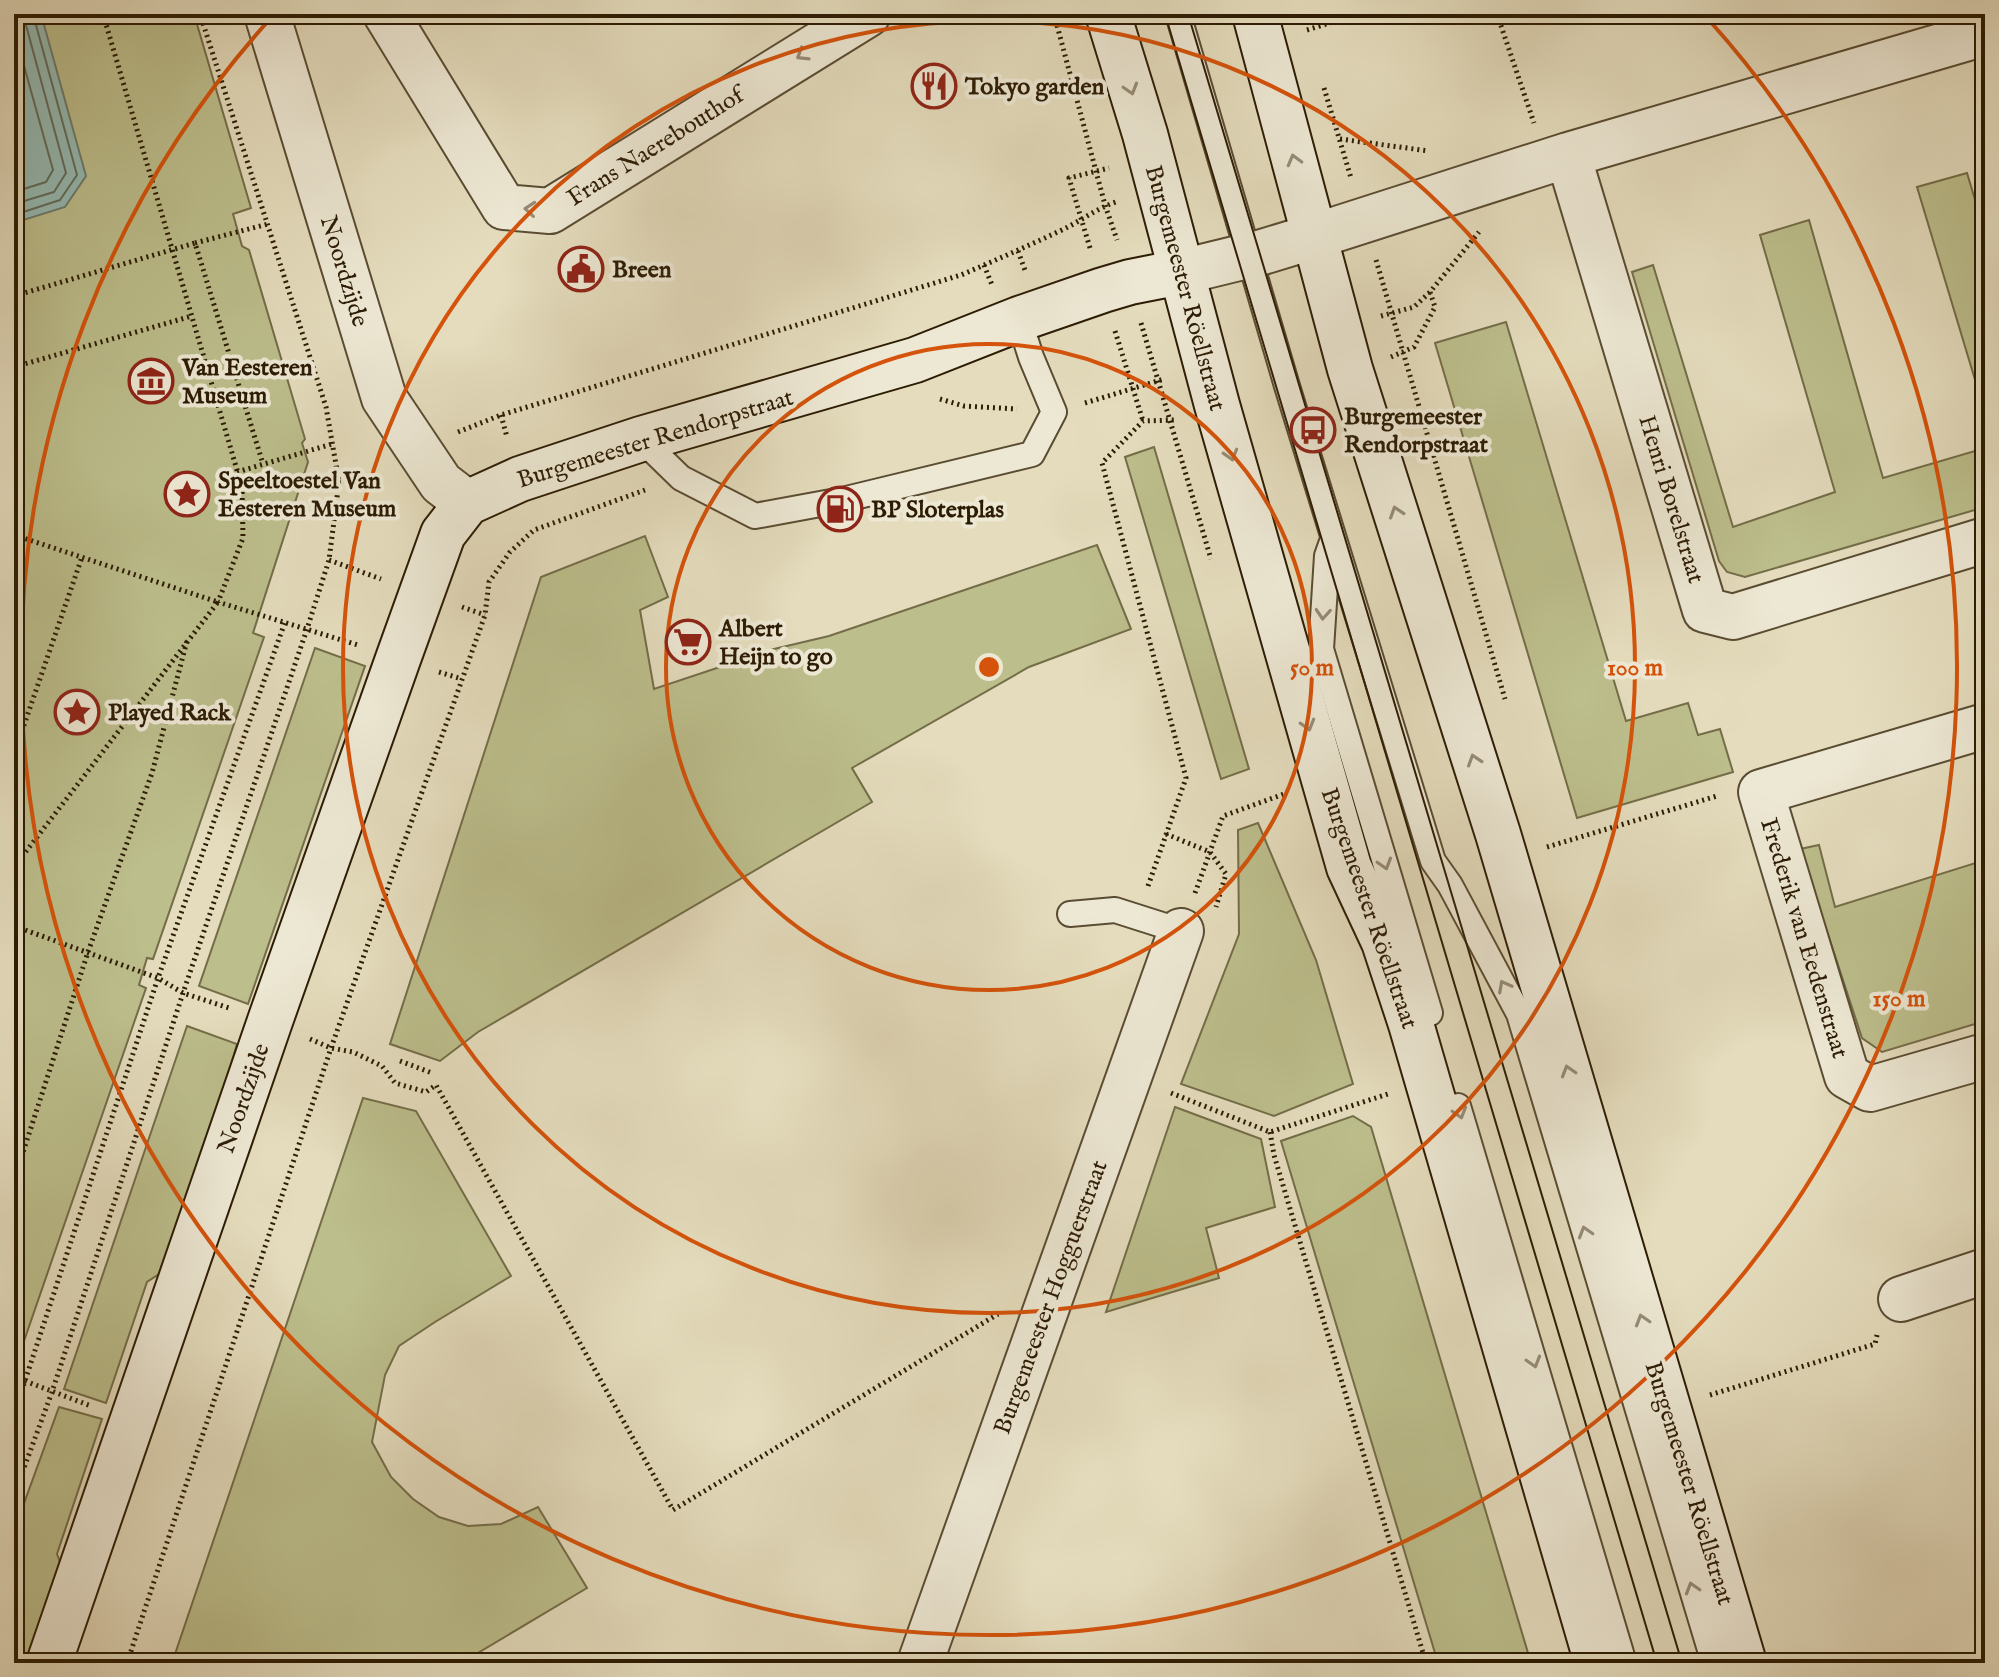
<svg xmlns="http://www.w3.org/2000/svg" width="1999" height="1677" font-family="'IM FELL English',serif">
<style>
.green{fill:#bcbe8c;stroke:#746d48;stroke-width:2}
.water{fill:#95bbb5;stroke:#6b7b6e;stroke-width:2}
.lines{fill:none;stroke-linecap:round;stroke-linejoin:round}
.shore{stroke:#606c5c;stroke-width:2}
.service-casing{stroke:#5a4c32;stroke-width:28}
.minor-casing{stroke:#5a4c32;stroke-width:48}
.tertiary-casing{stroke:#5a4c32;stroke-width:48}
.secondary-casing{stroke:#2c1c04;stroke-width:48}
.path{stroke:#2c1c04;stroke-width:5;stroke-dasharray:2 4;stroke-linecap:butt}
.service{stroke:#ede8d4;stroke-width:24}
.minor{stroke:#ede8d4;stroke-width:44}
.tertiary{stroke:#ede8d4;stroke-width:44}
.secondary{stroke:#ede8d4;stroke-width:44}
.tram{stroke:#2c1c04;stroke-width:2}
.oneway{stroke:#968c76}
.ring{fill:none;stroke:#d5530b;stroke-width:4}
.labels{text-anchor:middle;stroke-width:8;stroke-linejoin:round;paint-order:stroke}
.poi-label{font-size:24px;font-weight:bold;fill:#2c1c04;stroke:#ede8d4;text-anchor:start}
.street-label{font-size:24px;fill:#2c1c04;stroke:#ede8d4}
.centre{fill:#d5530b;stroke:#ede8d4;stroke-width:4}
.ring-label{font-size:24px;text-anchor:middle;font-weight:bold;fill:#d5530b;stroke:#ede8d4;stroke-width:8;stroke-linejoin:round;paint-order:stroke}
</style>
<rect width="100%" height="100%" fill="#e4dcbd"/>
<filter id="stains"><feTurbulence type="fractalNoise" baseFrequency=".0025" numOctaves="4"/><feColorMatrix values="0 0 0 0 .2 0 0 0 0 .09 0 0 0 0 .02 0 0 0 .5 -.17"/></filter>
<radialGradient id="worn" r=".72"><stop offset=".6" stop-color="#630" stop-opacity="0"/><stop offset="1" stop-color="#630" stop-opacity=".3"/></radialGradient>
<!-- green -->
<path class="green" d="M14,14h180l57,194 -18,6 9,32 7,4 56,189 -3,4 6,19 -55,171 11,4 -111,322 -6,-1 -8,27 7,3 -132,382z
M1967,173l18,60v180l-68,-226z
M1809,220l74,258 102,-30v59l-240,70 -18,-5 -8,-11 -87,-289 21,-7 80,262 102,-35 -75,-257z
M1506,322l120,399 62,-18 10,32 22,-6 13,43 -156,46 -142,-475z
M1154,447l95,322 -28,10 -96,-322z
M645,536l23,61 -28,13 14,79 120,-40 55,-13 268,-91 34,84 -102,38 -177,101 20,34 -394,230 -38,29 -50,-17 151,-467z
M315,648l50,18 -117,338 -49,-18z
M1258,823l58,137 37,124 -79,32 -93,-32 58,-150 -1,-104z
M1819,845l16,62 150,-47v161l-103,31 -20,-14 -62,-189z
M187,1026l50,18 -64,221 -26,17 -41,121 -42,-14z
M363,1098l53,13 95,165 -76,46 -36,24 -14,29 -13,67 19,35 22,22 26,18 29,9 33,-2 37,-17 49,81 -126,75h-289z
M1175,1107l86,32 14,68 -69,21 13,50 -113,34z
M1353,1116l18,11 160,536h-93l-157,-522z
M59,1407l43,12 -45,135 9,24 -35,85h-17v-132z"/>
<!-- water -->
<path class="water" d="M14,14h27l45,162 -21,31 -51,16z"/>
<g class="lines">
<!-- shore -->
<path class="shore" d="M14,30l39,140 -7,12 -32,10
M14,204l40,-12 12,-19 -43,-159
M14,215l46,-15 17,-25 -44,-161"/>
<!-- service casing -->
<g class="service-casing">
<path id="service" d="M1178,14l109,372 146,475 17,24 69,129 195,649
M641,439l40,39 74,38 87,-16 190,-46 22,-42 -23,-55 -12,-38
M1333,539l-6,17 -6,93 109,364
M1070,914l45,-4 66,21
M1458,1106l166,557"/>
</g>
<!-- minor casing -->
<g class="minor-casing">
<path id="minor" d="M267,14l117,384 57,85 26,20
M386,14l118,193 46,4 318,-197
M1568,155l137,455 28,7 252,-77
M1315,236l253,-81 417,-122
M1985,726l-224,66 86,284 23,13 115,-33
M1901,1299l84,-28
M920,1663l261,-732"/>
</g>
<!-- tertiary casing -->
<g class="tertiary-casing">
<path id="tertiary" d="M1181,272l78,-19 56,-17"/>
</g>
<!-- secondary casing -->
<g class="secondary-casing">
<path id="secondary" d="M1108,14l37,120 72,271 132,462 35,75 27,82 186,639
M1255,14l95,355 148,465 246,829
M49,1663l221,-642 128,-362 45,-125 24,-31 53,-24 121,-40 274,-79 104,-41 84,-29 27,-8 51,-10"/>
</g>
<!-- path -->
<path class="path" d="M103,14l139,473 1,51 -25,64 140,43
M1054,14l51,191 12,35
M1497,14l37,109
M1307,30l52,-16
M1324,88l27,90
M1340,139l89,12
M195,243l73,-19
M1090,248l-21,-70 40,-10
M1018,251l8,22
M1376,260l129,439
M984,265l8,20
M14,296l181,-53 68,221
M1381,316l33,-9 16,-15 49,-60
M1141,323l70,236
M1115,331l28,90
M1391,357l23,-10 21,-40 -5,-15
M14,367l178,-51
M940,399l24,7 53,3
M1085,403l79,-24
M501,415l6,22
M458,432l43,-17 460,-140c35,-15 69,-30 103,-46 18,-9 35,-22 55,-28
M237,472l95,-28
M339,482l46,-2
M14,535l204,67 -204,265
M329,560l52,19
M462,607l23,8
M439,672l23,7
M14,754l68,-197
M1166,834l44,18 16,22 -10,33
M1547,847l170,-51
M1148,886l38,-108 -84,-315 41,-42 31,-1
M1195,893l28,-77 61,-22
M14,926l144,52 25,15 46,15
M310,1039l21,9 22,4 29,14 13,17 31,9 10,-7 237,425 325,-196
M400,1061l32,12
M1171,1093l99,39 118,-38
M1270,1132l4,23 152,508
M14,1180l74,-228 64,-179 35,-132
M25,1381l66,25
M1710,1395l165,-51 2,-9
M14,1414l144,-436 127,-356
M14,1495l38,-103 131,-399 124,-364 22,-69 10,-78 -13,-75 -126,-393
M127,1663l204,-615 154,-433 4,-33 21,-30 24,-22 111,-40"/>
<!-- service -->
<use href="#service" class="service"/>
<!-- minor -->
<use href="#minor" class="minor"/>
<!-- tertiary -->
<use href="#tertiary" class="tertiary"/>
<!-- secondary -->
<use href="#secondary" class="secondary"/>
<!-- tram -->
<path class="tram" d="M1165,14l492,1649
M1188,14l494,1649"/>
</g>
<!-- one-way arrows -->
<defs><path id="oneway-chevron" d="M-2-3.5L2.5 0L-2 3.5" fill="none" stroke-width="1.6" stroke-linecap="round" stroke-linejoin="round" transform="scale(2)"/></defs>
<g class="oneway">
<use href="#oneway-chevron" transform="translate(802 55) rotate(148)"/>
<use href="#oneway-chevron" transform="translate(1131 89) rotate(73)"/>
<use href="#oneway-chevron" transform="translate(1294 160) rotate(-105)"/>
<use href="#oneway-chevron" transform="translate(530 209) rotate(-175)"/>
<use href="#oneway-chevron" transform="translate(1231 455) rotate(74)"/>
<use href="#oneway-chevron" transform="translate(1396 512) rotate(-108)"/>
<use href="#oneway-chevron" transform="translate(1323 614) rotate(94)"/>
<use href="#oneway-chevron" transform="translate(1308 725) rotate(74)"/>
<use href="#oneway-chevron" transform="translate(1474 760) rotate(-108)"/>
<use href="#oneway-chevron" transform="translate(1385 864) rotate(73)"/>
<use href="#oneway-chevron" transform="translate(1504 986) rotate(-118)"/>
<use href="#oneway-chevron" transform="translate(1568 1071) rotate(-107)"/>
<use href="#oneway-chevron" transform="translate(1460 1113) rotate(73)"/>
<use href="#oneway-chevron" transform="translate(1585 1232) rotate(-107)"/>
<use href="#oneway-chevron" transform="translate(1642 1320) rotate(-107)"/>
<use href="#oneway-chevron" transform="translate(1534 1362) rotate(73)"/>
<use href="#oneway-chevron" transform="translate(1692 1588) rotate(-107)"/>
</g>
<!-- distance rings -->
<g class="ring">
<circle cx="989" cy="667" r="323"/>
<circle cx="989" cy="667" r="646"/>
<path d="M1708 19A968 968 0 1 1 270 19"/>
</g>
<!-- icons -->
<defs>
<g id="restaurant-ring" transform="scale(2.3)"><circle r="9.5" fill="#ede8d4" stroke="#8f2418" stroke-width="1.5"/><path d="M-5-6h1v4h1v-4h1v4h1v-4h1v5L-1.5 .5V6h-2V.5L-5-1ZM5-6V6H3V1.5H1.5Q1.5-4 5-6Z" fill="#8f2418"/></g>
<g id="civic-ring" transform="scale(2.3)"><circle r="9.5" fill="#ede8d4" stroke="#8f2418" stroke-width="1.5"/><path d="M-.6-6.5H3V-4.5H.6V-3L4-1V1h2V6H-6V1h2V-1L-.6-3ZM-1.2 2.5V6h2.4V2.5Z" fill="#8f2418"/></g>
<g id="museum-ring" transform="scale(2.3)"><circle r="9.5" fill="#ede8d4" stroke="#8f2418" stroke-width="1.5"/><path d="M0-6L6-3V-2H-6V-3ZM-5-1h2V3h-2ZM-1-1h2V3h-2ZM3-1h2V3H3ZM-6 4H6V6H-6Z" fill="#8f2418"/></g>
<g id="bus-ring" transform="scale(2.3)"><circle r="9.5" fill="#ede8d4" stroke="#8f2418" stroke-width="1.5"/><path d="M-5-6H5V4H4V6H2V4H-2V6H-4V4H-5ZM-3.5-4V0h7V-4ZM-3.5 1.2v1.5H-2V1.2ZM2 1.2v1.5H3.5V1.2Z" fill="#8f2418"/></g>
<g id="sight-ring" transform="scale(2.3)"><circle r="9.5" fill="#ede8d4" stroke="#8f2418" stroke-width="1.5"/><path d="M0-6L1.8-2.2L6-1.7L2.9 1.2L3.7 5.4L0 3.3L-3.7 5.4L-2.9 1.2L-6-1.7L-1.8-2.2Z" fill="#8f2418"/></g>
<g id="fuel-ring" transform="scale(2.3)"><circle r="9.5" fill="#ede8d4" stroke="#8f2418" stroke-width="1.5"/><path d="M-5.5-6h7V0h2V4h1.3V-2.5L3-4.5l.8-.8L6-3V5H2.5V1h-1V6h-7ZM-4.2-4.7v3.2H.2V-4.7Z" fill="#8f2418"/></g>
<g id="supermarket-ring" transform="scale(2.3)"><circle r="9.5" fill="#ede8d4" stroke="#8f2418" stroke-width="1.5"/><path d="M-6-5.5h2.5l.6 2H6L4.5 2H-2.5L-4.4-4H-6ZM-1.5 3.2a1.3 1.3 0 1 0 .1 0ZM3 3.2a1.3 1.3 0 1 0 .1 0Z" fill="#8f2418"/></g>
</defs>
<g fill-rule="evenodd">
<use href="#restaurant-ring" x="934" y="86"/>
<use href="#civic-ring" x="581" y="269"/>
<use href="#museum-ring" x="151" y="381"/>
<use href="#bus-ring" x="1313" y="430"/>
<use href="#sight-ring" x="187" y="494"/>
<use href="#fuel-ring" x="840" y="509"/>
<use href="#supermarket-ring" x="688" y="642"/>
<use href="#sight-ring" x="77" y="712"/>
</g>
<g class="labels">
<!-- poi labels -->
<g class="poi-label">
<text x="965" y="94">Tokyo garden</text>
<text x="612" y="277">Breen</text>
<text x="182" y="375">Van Eesteren<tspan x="182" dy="28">Museum</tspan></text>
<text x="1344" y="424">Burgemeester<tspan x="1344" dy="28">Rendorpstraat</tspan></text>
<text x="218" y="488">Speeltoestel Van<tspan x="218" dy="28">Eesteren Museum</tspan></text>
<text x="871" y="517">BP Sloterplas</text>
<text x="719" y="636">Albert<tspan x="719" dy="28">Heijn to go</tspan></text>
<text x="108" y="720">Played Rack</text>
</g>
<!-- street labels -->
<g class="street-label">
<text transform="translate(655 146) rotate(-32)" y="8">Frans Naerebouthof</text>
<text transform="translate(345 271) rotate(73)" y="8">Noordzijde</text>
<text transform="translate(1186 288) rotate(75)" y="8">Burgemeester Röellstraat</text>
<text transform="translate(655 438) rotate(-17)" y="8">Burgemeester Rendorpstraat</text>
<text transform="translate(1672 499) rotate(73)" y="8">Henri Borelstraat</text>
<text transform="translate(1370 908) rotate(71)" y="8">Burgemeester Röellstraat</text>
<text transform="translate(1805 938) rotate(73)" y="8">Frederik van Eedenstraat</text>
<text transform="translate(243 1098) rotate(-71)" y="8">Noordzijde</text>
<text transform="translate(1050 1297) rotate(-70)" y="8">Burgemeester Hogguerstraat</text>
<text transform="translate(1690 1483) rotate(73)" y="8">Burgemeester Röellstraat</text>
</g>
</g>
<circle cx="989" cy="667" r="12" class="centre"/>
<g class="ring-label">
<text x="1312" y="675">50 m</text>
<text x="1635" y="675">100 m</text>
<text x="1899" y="1006">150 m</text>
</g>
<!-- margin -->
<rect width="1999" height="1677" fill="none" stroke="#e4dcbd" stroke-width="48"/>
<rect x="16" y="16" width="1967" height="1645" fill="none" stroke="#2c1c04" stroke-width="4"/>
<rect x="24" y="24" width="1951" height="1629" fill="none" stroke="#2c1c04" stroke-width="2"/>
<rect width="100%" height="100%" filter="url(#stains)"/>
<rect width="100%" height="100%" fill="url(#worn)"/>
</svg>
